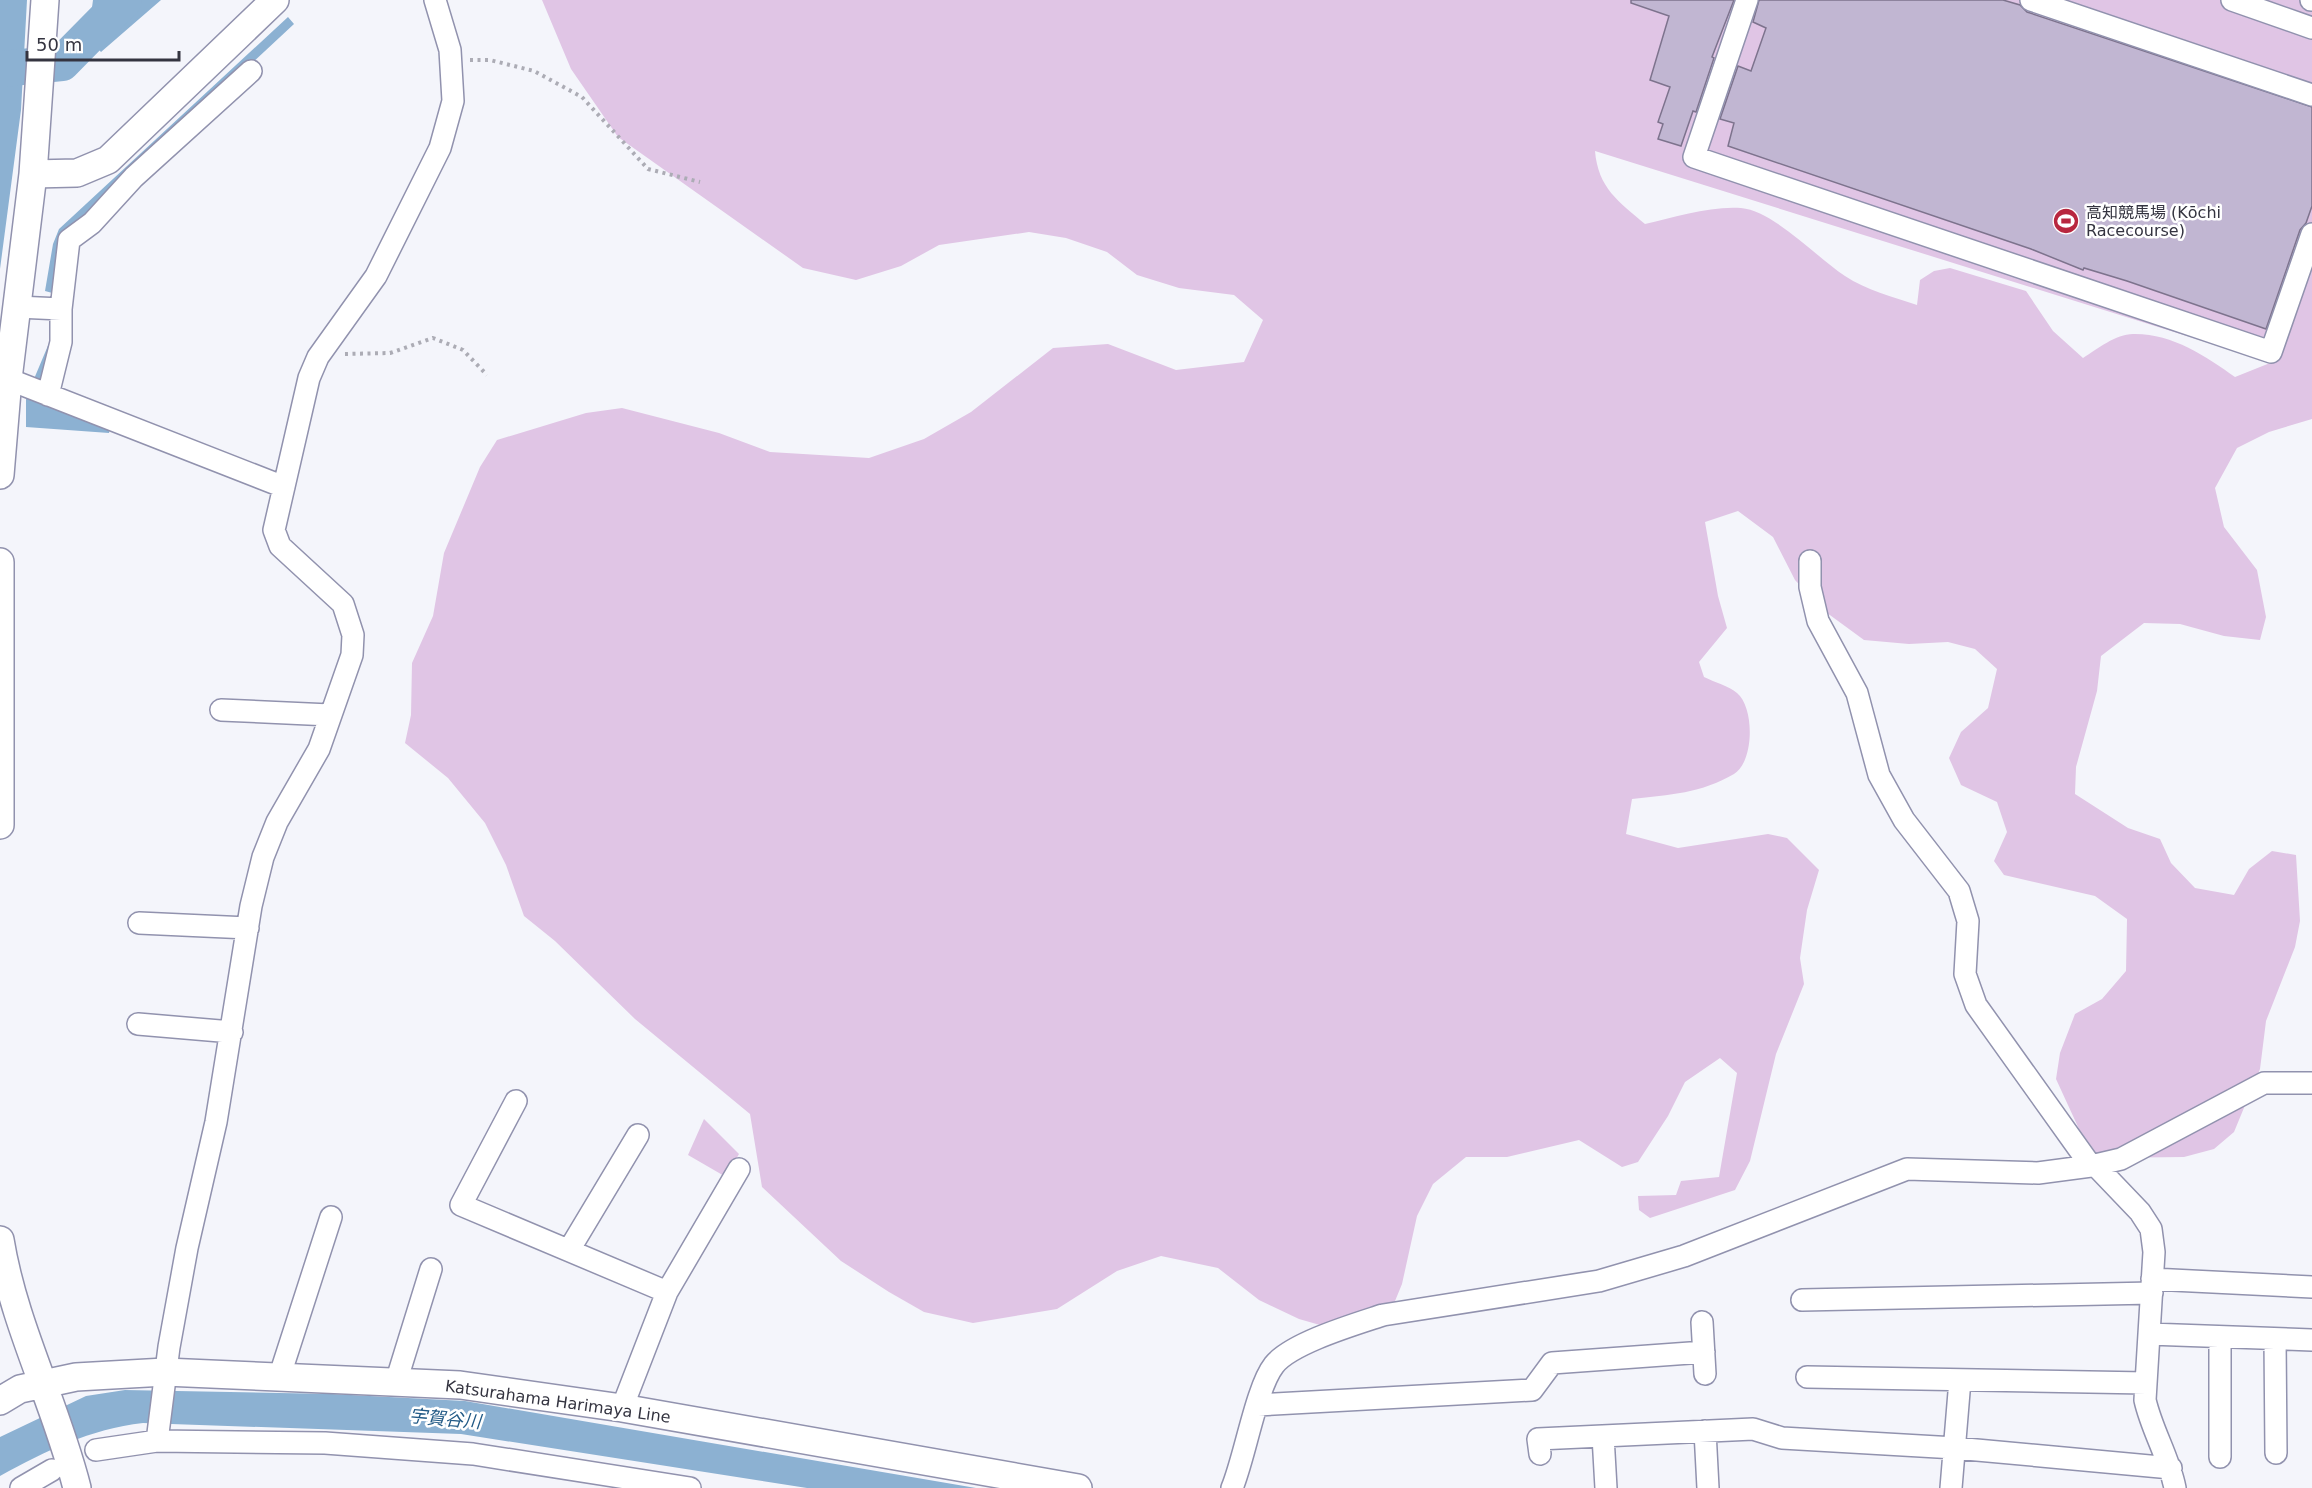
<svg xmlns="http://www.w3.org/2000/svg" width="2312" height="1488" font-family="'DejaVu Sans','Noto Sans JP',sans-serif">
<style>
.green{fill:#e0c5e5;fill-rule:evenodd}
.water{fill:#8cb1d2}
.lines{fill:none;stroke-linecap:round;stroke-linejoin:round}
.river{stroke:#8cb1d2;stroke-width:36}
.building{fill:#c1b6d2;stroke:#7d738d;stroke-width:1.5}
.minor-casing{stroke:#9192ae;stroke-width:24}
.major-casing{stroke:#9192ae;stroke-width:30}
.path{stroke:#acacb5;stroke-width:4;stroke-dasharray:3 4.5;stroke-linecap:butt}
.minor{stroke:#fff;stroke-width:21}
.major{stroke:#fff;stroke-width:27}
.labels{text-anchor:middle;stroke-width:5;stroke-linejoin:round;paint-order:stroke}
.poi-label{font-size:16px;fill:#343440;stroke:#fff;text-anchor:start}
.street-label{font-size:16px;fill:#343440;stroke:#fff}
.water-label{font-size:18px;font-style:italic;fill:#225a86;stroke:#fff}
</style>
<rect width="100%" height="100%" fill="#f4f5fb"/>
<!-- green -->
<path class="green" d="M542,0h1770v419l-43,13 -32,16 -22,40 9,39 33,43 9,47 -6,23 -36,-4 -44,-12 -36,-1 -43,33 -4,35 -21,76 -1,27 53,34 32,11 11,24 24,25 39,7 15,-26 23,-18 24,4 4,66 -5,26 -29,74 -6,48 -26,63 -20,17 -30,8 -84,1 -21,-29 -23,-50 4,-26 15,-39 27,-15 24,-28 1,-52 -32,-23 -91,-21 -10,-14 13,-29 -10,-30 -36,-17 -12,-27 12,-26 27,-24 9,-39 -22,-20 -27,-7 -39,2 -45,-4 -41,-30 -28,-30 -22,-43 -35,-26 -33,11 13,74 9,32 -28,34 5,15c10,5 25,9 33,16 18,15 17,69 -3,81 -32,19 -65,21 -102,25l-6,35 52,14 90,-14 19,4 32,32 -12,40 -7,48 4,26 -28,70 -26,107 -15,29 -85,28 -11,-8 -1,-14 38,-1 5,-14 38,-4 18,-104 -17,-15 -35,24 -17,34 -30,46 -16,5 -43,-27 -72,17h-41l-33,27 -16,32 -15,68 -16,39 -38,10 -49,-14 -40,-19 -41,-32 -57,-12 -44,15 -60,38 -84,14 -49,-11 -35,-20 -48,-31 -79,-74 -12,-73 -115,-95 -80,-78 -31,-25 -18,-51 -21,-42 -37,-45 -43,-35 6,-28 1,-52 21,-47 11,-63 36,-86 17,-27 89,-27 36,-5 97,25 51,19 99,6 55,-19 47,-27 82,-64 55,-4 68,26 68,-8 19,-42 -29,-25 -55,-7 -42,-13 -30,-23 -41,-14 -37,-6 -90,13 -38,21 -45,14 -53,-12 -185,-131 -47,-68zM1595,151l675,211v1l-35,14c-29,-21 -64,-44 -102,-43 -17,0 -36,15 -50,24l-30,-27 -27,-40 -76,-23 -16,3 -14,9 -3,25c-24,-8 -51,-15 -72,-29 -29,-19 -71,-65 -104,-68 -32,-2 -65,9 -96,16 -26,-22 -47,-36 -50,-73z
M704,1119l35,35 -13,23 -38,-22z"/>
<!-- water -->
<path class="water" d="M0,0h27l-6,110 -21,159z
M93,0h68l-60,52 -18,-19 8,-18z
M288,17l6,7 -230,214 -8,56 -11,-3 8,-47 6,-15z
M52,336l-7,47 65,45 -1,5 -83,-6v-29z
M125,1390l207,4 133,7 511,87h-169l-346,-54 -318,-11c-53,6 -97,28 -143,53v-39l86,-41z"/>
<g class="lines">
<!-- river -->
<path class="river" d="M2,69l60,-6 62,-63"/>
</g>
<!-- building -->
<path class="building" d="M1631,0h103l-22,57 2,1 -18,54 -3,-1 -12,35 -23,-7 5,-15 -5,-2 12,-35 -20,-7 19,-64 -38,-13z
M1759,0h244l17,5 7,7 285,95v99l-6,17 -6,7 -34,99 -139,-48 -43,-13 -1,2 -52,-21 -303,-103 6,-23 -14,-4 18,-53 13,5 15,-43 -13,-6z"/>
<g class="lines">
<!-- minor casing -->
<g class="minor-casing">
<path id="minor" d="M1747,0l-53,157 577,195 41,-118
M2031,0l281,95
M2232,0l80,28
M2311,0h1
M17,307l44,2
M8,379l276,108
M48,395l13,-53v-33l8,-69 23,-17 42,-46 117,-106
M1810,561v26l8,34 39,72 22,82 25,45 55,71 9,30 -3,53 11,31 115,161
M221,710l109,5
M139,923l109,5
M138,1024l94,8
M516,1101l-55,104 206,87
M2096,1166l44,46 11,17 3,23 -9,148c7,31 24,57 30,88
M569,1250l69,-115
M2152,1279l160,8
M1802,1300l350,-7
M1702,1322l3,52
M2149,1334l163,6
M2275,1339l1,114
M1807,1377l339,6
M279,1378l52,-161
M396,1382l35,-113
M1258,1405l274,-15 20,-27 152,-11
M622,1408l45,-116 72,-123
M1705,1431l3,57
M1603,1436l3,52
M157,1441l12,-94 18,-99 29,-126 35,-216 12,-49 14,-35 42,-73 33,-94 1,-20 -10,-31 -63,-58 -6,-16 35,-152 9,-21 58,-81 64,-128 13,-47 -3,-51 -15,-50
M96,1450l61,-9 168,2 148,11 217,34
M1540,1454l-2,-15 215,-10 29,9 173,10 216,20
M2220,1457v-120
M21,1488l31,-18
M1232,1488c13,-31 24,-100 42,-123 17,-22 82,-41 109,-50l216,-34 85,-25 223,-87 131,4 53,-7 30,-7 143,-76h48
M1951,1488l9,-108"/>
</g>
<!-- major casing -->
<g class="major-casing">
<path id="major" d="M33,174l44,-1 31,-13 167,-160
M0,475l8,-96 25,-205 12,-174
M0,562v263
M0,1240c14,86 56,164 77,248
M0,1401l20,-12 56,-12 89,-5 295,13 162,23 456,80"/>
</g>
<!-- path -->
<path class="path" d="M470,60h20l44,11 48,26 66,72 52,13
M345,354l45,-1 43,-15 30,12 24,25"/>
<!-- minor -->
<use href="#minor" class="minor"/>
<!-- major -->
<use href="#major" class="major"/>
</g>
<!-- icons -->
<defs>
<g id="stadium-disc" transform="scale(1.35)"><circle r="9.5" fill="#b8273f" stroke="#fff"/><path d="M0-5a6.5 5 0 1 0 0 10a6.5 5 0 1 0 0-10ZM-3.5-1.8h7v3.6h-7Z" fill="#fff"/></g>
</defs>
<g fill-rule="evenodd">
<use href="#stadium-disc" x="2066" y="221"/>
</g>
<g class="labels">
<!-- poi labels -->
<g class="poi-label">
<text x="2086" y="218">高知競馬場 (Kōchi<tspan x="2086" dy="18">Racecourse)</tspan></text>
</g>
<!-- street labels -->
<g class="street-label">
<text transform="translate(558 1401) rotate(8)" y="6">Katsurahama Harimaya Line</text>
</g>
<!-- water labels -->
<g class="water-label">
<text transform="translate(445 1419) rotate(5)" y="6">宇賀谷川</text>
</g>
</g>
<!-- scale -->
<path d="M27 51v9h152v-9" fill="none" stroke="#343440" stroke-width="3"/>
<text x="36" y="51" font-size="18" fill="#343440" stroke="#ffffff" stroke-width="4.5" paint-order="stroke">50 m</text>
</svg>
